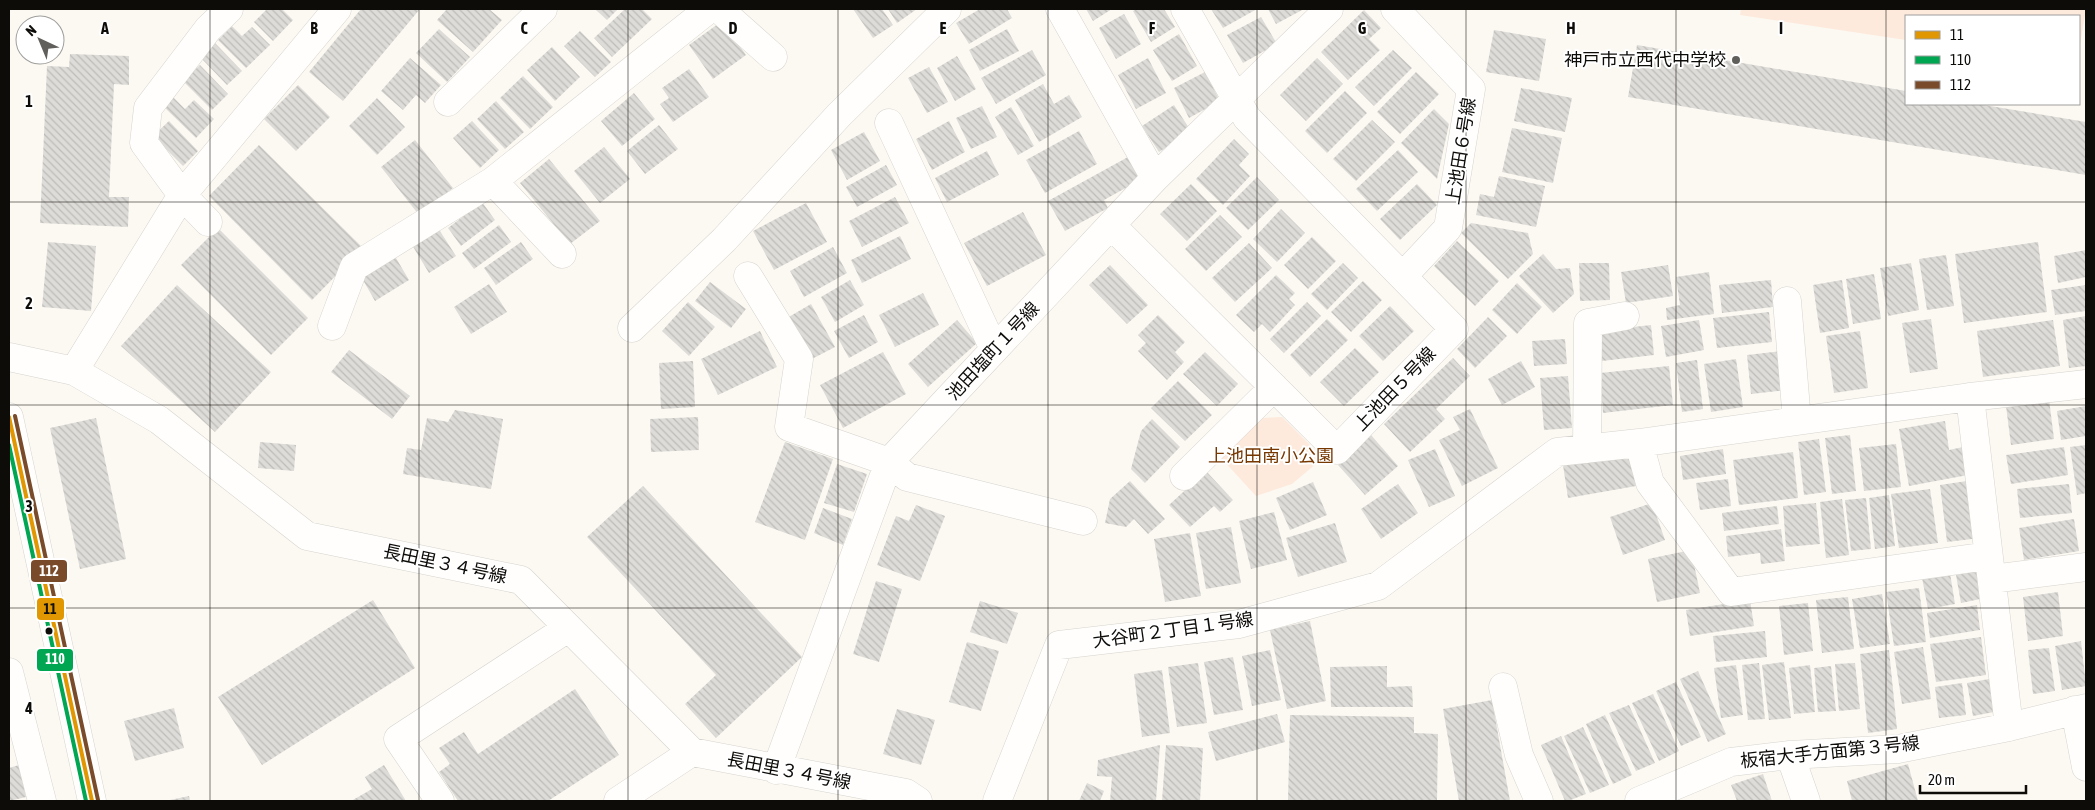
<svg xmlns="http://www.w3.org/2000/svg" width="2095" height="810" font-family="'Asap Condensed','Noto Sans JP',sans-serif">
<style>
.park{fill:#fdeadc}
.building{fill:url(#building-back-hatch)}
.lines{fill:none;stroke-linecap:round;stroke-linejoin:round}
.minor-casing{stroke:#d6d4ce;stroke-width:29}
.major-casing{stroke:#d6d4ce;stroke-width:29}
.minor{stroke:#fffefd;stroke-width:28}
.major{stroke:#fffefd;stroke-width:28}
.bus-1-casing{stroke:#fff;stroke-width:8}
.bus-2-casing{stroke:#fff;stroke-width:8}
.bus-3-casing{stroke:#fff;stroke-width:8}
.bus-1{stroke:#e09701;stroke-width:4}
.bus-2{stroke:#00a651;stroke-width:4}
.bus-3{stroke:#7a4b2a;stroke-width:4}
.grid{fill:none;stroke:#0e0c09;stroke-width:1;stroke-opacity:0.55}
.poi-dot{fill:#615f5b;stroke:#fff;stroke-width:2}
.bus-dot{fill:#0e0c09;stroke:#fff;stroke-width:2}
.labels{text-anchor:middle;stroke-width:4;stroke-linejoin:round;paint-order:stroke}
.poi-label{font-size:18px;fill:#0e0c09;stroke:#fff;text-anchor:end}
.street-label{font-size:18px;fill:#0e0c09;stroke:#fff}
.park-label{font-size:18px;fill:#763700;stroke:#fff}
.grid-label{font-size:16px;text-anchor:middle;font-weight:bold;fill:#0e0c09;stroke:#fff;stroke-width:4;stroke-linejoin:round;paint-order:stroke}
.line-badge{stroke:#fff;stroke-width:2}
.badge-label{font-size:14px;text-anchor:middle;font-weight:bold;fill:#fff}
.pale-badge-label{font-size:14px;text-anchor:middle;font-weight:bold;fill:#111}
</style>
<defs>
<pattern id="building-back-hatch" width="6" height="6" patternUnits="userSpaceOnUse" patternTransform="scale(1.25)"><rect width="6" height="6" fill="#dedcd8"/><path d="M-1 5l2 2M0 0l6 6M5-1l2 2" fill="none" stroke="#bdbcb8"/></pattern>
</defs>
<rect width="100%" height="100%" fill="#fcf9f2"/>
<!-- park -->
<path class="park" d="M1741,9h345l-7,41v-34h-173v24l-166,-25z
M1282,417l41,41 -31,26 -36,12 -35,-38 41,-40z"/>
<!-- building -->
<path class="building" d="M267,9h15l11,11 -20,21 -19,-19z
M361,9h59l-77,92 -34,-29z
M447,9h42l13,11 -29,32 -36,-32z
M595,9h23l-11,11z
M625,9h17l10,10 -40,38 -18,-19z
M853,9h29l11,16 -20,13z
M888,9h29l-20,14z
M980,9h27l5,9 -43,26 -13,-21z
M1086,9h26l-19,12z
M1137,9h27l11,18 -24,15 -18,-31z
M1211,9h46l-34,19z
M1268,9h36l-28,15z
M1364,10l17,18 -12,11 11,11 -32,30 -27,-28z
M1124,14l17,30 -25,15 -17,-31z
M1261,17l16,27 -34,19 -16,-28z
M722,21l24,34 -33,24 -24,-34z
M232,26l10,10 10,-9 18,18 -24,23 -28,-28z
M439,29l31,28 -23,25 -31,-29z
M1007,29l12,22 -39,20 -11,-21z
M1494,30l52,9 -7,42 -53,-9z
M580,31l31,31 -16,15 -31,-31z
M1179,34l18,32 -25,15 -19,-31z
M215,43l27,28 -15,14 -26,-27z
M1637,45l269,46v13h72l108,18v53l-458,-78z
M552,47l28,30 -25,24 -28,-31z
M1032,50l14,25 -50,29 -15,-26z
M1393,50l19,18 -38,38 -19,-19z
M70,54l59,2v29l-15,-1 -5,113h20l-1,30 -88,-4 7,-157 22,1z
M957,56l19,33 -21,12 -18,-33z
M410,58l31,27 -16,18 -9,-8 -13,15 -22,-19z
M1148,58l18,35 -30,16 -18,-34z
M1317,58l26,26 -37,37 -26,-26z
M200,65l28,29 -16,16 -29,-29z
M929,67l19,35 -21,11 -19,-35z
M689,69l20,28 -36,25 -13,-18 9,-6 -7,-10z
M1205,72l15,29 -31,17 -15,-30z
M1416,72l23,22 -39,40 -23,-22z
M523,76l30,31 -23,22 -30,-31z
M1043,84l11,20 15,-9 13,22 -43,25 -24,-42z
M298,85l32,32 -34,34 -32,-32z
M1521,88l51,10 -7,34 -51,-11z
M1345,91l22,22 -40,40 -22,-22z
M634,93l21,26 -33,27 -21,-25z
M173,97l12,12 9,-9 20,19 -18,19 -32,-31z
M377,98l28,29 -28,28 -28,-29z
M496,101l28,31 -19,17 -28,-30z
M1174,105l17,26 -32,21 -17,-26z
M982,106l15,31 -26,12 -15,-31z
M1011,107l23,39 -16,9 -23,-38z
M1434,109l15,15 -12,55 -36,-36z
M1372,120l23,22 -39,39 -23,-22z
M169,121l29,30 -15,15 -30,-30z
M472,121l27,29 -19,18 -27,-30z
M949,121l16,31 -33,18 -16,-31z
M659,125l19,24 -33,25 -18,-23z
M1512,128l50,10 -9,45 -51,-11z
M1079,131l18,33 -52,29 -19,-33z
M864,132l16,29 -33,19 -16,-30z
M1234,139l15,15 -10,11 11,11 -27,29 -27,-26z
M415,140l38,48 -34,27 -38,-48z
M259,145l104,103 -51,52 -103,-104z
M604,147l26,32 -30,24 -26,-32z
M1398,150l20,22 -41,39 -21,-22z
M987,151l12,24 -52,27 -12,-24z
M1128,157l12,23 -36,20 4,8 -43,23 -17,-30z
M549,159l51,62 -30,23 -50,-61z
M886,165l11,20 -40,22 -11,-20z
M1499,176l46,10 -9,41 -60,-12 4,-21 14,3z
M1257,177l22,23 -31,30 -22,-22z
M1191,184l26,27 -30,30 -27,-27z
M1417,184l20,21 -37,35 -20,-21z
M895,197l14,26 -47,24 -13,-26z
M482,202l13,18 -34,26 -13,-18z
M806,203l21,39 -53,28 -21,-39z
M1281,209l24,24 -28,29 -24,-23z
M1023,212l23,43 -59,31 -23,-43z
M1220,215l22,22 -36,34 -21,-22z
M1471,223l57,10 5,21 -25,25 -47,-46z
M499,225l12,17 -37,27 -12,-16z
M218,228l90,90 -37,37 -90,-90z
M438,228l18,28 -27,17 -17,-28z
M900,236l11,23 -49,24 -11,-23z
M1312,237l24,24 -28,28 -24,-24z
M1457,241l42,40 -24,25 -41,-40z
M48,242l48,4 -5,65 -49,-4z
M521,242l12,17 -37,26 -12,-17z
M2038,242l9,70 -83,11 -9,-69z
M1249,243l23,25 -37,34 -23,-24z
M833,247l14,26 -43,24 -14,-26z
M2086,250v27l-28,6 -4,-27z
M393,253l16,27 -34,21 -16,-28z
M1543,254l13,15 14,-1 4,26 -21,19 -34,-37z
M1946,255l8,51 -27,4 -8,-51z
M1343,263l15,15 -31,32 -16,-16z
M1579,263h30l1,37 -30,1z
M1911,263l8,47 -31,6 -8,-48z
M1110,265l38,40 -21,19 -38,-39z
M1668,265l5,31 -47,7 -5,-31z
M1709,272l5,42 -47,6 -1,-12 14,-3 -4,-28z
M1874,274l7,45 -28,5 -7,-45z
M1276,275l19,18 -6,6 6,6 -25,27 -8,-8 -8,8 -18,-17z
M850,280l14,25 -29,17 -14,-25z
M1771,280l2,27 -51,6 -3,-28z
M1842,280l7,48 -29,5 -7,-48z
M1363,281l19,19 -31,32 -20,-20z
M710,282l36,27 -15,19 -36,-27z
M1517,283l25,24 -25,27 -25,-24z
M489,284l18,28 -36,22 -17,-27z
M177,285l94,87 -56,60 -94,-86z
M2086,285v26l-31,4 -4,-25z
M923,293l16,32 -44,22 -16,-32z
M688,302l27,25 -26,29 -27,-25z
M1307,302l14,14 -37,37 -14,-14z
M811,304l24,43 -25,13 -23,-42z
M1390,306l24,25 -31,30 -24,-25z
M1769,312l3,30 -55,6 -4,-30z
M864,315l14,27 -29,16 -15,-27z
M1158,315l27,27 -10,10 9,10 -17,18 -29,-29 8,-8 -8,-8z
M2086,316v50l-17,2 -6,-48z
M1488,317l19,19 -32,32 -18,-19z
M1327,319l21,21 -38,37 -20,-22z
M1931,319l7,50 -28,4 -8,-50z
M957,320l20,23 -49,44 -20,-23z
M1699,320l5,30 -38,7 -5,-31z
M2053,320l7,46 -77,11 -6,-46z
M1651,325l3,30 -52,6 -3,-30z
M760,331l17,36 -59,28 -17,-36z
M1860,331l8,57 -34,5 -8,-57z
M1565,339l2,25 -33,2 -2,-25z
M1355,348l24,24 -35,34 -24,-24z
M349,350l61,46 -18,23 -61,-47z
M1782,351l4,39 -35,4 -4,-39z
M883,352l23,42 -63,34 -23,-43z
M1205,352l33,32 -21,22 -34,-32z
M1453,358l17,18 -34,33 9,10 -35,33 -26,-28z
M1736,359l7,48 -32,5 -7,-48z
M1697,360l6,49 -21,3 -6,-49z
M693,361l2,46 -34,2 -2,-46z
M1521,361l14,26 -33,18 -14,-26z
M1669,366l4,39 -70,8 -3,-40z
M1568,376l4,52 -28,2 -4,-52z
M1178,381l34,34 -27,26 -34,-33z
M2049,399l5,40 -43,6 -5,-39z
M2086,406v30l-25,4 -4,-29z
M1470,409l28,59 -36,18 -23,-46 21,-10 -7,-13z
M455,410l48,9 -12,70 -88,-15 4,-26 14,2 6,-32 21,4z
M698,417l1,33 -48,2 -1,-33z
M96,418l30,141 -46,10 -30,-141z
M1152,419l28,28 -35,36 -14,-14 10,-38z
M1945,421l4,29 14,-3 5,28 -59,11 -10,-57z
M1371,435l27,31 -33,29 -27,-30z
M1850,435l6,56 -24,3 -7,-56z
M1819,439l7,53 -22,3 -6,-53z
M260,442l36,3 -2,26 -36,-3z
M785,442l48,17 -28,81 -50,-18z
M1896,444l5,43 -37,4 -5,-43z
M2086,445v48l-9,2 -7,-48z
M2064,447l4,28 -57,9 -5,-29z
M1435,449l20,47 -26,11 -21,-47z
M1723,449l3,25 -43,6 -3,-24z
M1793,452l5,46 -59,7 -6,-45z
M1631,454l5,32 -68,12 -5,-33z
M837,464l30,10 -13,38 -30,-9z
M1206,471l27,29 -13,12 -6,-6 -24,21 -21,-22z
M1728,479l3,27 -31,4 -4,-27z
M1130,481l35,38 -17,15 -14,-15 -8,8 -21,-4 5,-24z
M1967,481l13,57 -33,4 -7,-57z
M1313,482l14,33 -37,15 -14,-32z
M1398,484l20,29 -37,26 -20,-30z
M2069,484l3,29 -52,5 -3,-29z
M643,486l159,171 -86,81 -31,-34 31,-29 -129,-138z
M1930,489l8,54 -39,5 -8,-54z
M1889,495l6,51 -20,3 -6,-51z
M1866,498l5,51 -20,2 -6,-51z
M1842,499l7,56 -23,3 -6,-56z
M1652,503l13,37 -42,15 -13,-38z
M1816,503l4,41 -34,3 -3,-41z
M916,505l29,11 -25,65 -43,-16 19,-49 13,5z
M1777,506l2,18 -55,7 -2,-18z
M823,508l29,11 -9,26 -29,-12z
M1274,512l13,48 -36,9 -12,-48z
M2074,519l5,32 -55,9 -5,-32z
M1335,523l12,39 -49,15 -12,-39z
M1231,527l10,56 -35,6 -10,-56z
M1781,529l4,32 -24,3 -1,-11 -32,4 -2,-21z
M1190,533l11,63 -36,6 -11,-63z
M1691,550l9,43 -43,9 -9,-43z
M1980,571l5,27 -24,5 -5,-28z
M1950,573l5,31 -27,5 -6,-31z
M876,581l26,8 -23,73 -26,-8z
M1919,588l7,54 -32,4 -8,-54z
M2058,592l5,44 -35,5 -5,-44z
M1882,594l8,50 -30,4 -8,-49z
M1848,597l6,52 -32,4 -6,-53z
M373,600l42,68 -153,97 -44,-68z
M1750,600l4,26 -64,10 -4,-26z
M980,601l38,12 -11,31 -37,-12z
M1808,603l5,48 -29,4 -5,-49z
M1977,605l3,25 -50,8 -3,-25z
M1310,621l16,80 -39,8 -17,-79z
M1765,631l2,26 -51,5 -3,-26z
M1981,637l5,38 -50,7 -6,-38z
M2081,641l5,45 -24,4 -7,-44z
M967,642l32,9 -18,60 -32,-9z
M1923,647l8,52 -29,5 -8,-52z
M2049,648l6,43 -22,3 -5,-44z
M1270,650l11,50 -29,6 -10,-50z
M1889,650l8,79 -29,4 -8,-79z
M1233,657l10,53 -29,5 -10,-53z
M1784,662l7,56 -22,2 -7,-55z
M1198,663l9,60 -30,4 -9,-60z
M1759,663l6,56 -17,1 -6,-55z
M1855,663l5,46 -21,2 -4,-47z
M1736,665l7,50 -22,3 -7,-50z
M1810,665l5,47 -21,2 -5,-46z
M1387,666v21l25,-1 1,21h-82l-1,-40z
M1831,666l5,45 -18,1 -4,-44z
M1162,670l8,63 -28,4 -8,-63z
M1698,671l28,63 -18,8 -28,-63z
M1989,679l5,33 -21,4 -6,-33z
M1676,682l25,55 -20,9 -25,-55z
M1962,683l4,32 -27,3 -4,-31z
M575,689l44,66 -71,46h-90l-19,-29 11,-8 -11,-16 25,-16 14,22z
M1653,694l26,57 -20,10 -27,-58z
M1492,700l18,101h-51l-16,-92z
M1629,705l26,58 -19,8 -27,-58z
M174,708l10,40 -49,13 -11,-40z
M897,709l38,11 -14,45 -38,-11z
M1277,714l8,28 -69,19 -8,-29z
M1290,715l124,2v16l24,1 -1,67h-149z
M1605,715l27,60 -19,9 -27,-60z
M1583,727l26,58 -19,8 -26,-57z
M1561,736l25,58 -18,7h-3l-24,-56z
M1160,745l-4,56h-46l2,-24 -15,-1 1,-16z
M1166,745l37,3 -3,53h-38z
M1908,764l10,37h-66l-5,-20z
M19,765l7,32 -17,4v-33z
M384,765l22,36h-55l21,-12 -7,-12z
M1763,774l9,27h-35l-6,-16z
M1087,783l17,8 -4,10h-21z
M189,796l1,5h-20v-1z"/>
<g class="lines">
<!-- minor casing -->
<g class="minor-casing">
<path id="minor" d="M719,9l54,48
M1060,9l95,169
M1395,9l76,80 -23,139 -45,48
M448,102l95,-93
M889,123l105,226
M493,181l69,73
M208,222l-26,-27 -38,-52 4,-35 60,-79 21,-20
M1112,226l225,224 117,-121 -207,-211 -62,-109
M748,276l51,83 -10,68 100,35 18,15 176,44
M1787,301l10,120
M332,326l22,-59 139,-86 216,-172
M632,328l92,-88 115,-125 108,-106
M9,357l65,14 85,49 148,116 214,44 171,172 214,41 12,8
M74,371l108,-176 155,-186
M1970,397l39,330
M1639,443l11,40 81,109 257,-36
M1587,449l1,-126 37,-7
M1184,476l90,-89
M1992,579l94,-12
M9,672l33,129
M1503,687l16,68 20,46
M2075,710l11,57
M1790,755l16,46
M776,770l113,-308 266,-284 174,-169
M440,801l-42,-62 170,-111
M618,801l74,-49
M997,801l62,-156 180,-21 139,-38 179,-134 82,-9 331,-46 116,-13
M1639,801l92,-39 59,-7 108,-6 111,-22 77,-19"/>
</g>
<!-- major casing -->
<g class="major-casing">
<path id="major" d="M9,417l83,384"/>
</g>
<!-- minor -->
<use href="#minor" class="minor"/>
<!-- major -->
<use href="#major" class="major"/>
<!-- bus-1 casing -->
<g class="bus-1-casing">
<path id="bus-1" d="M9,417l83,384"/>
</g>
<!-- bus-2 casing -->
<g class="bus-2-casing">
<path id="bus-2" d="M9,445l77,356"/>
</g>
<!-- bus-3 casing -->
<g class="bus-3-casing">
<path id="bus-3" d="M15,416l83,384"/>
</g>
<!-- bus-1 -->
<use href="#bus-1" class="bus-1"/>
<!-- bus-2 -->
<use href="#bus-2" class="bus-2"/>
<!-- bus-3 -->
<use href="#bus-3" class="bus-3"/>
</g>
<!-- grid -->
<path class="grid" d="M210,9v792M419,9v792M628,9v792M838,9v792M1048,9v792M1257,9v792M1466,9v792M1676,9v792M1886,9v792M9,202h2077M9,405h2077M9,608h2077"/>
<!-- markers -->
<circle class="poi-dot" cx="1736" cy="60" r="5"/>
<circle class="bus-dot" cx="49" cy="631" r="4.5"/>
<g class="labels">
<!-- poi labels -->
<g class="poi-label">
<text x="1726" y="66">神戸市立西代中学校</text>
</g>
<!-- street labels -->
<g class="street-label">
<text transform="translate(1461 151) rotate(-81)" y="6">上池田６号線</text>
<text transform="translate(993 351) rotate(-47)" y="6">池田塩町１号線</text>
<text transform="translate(1395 389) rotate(-46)" y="6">上池田５号線</text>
<text transform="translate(445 564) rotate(12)" y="6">長田里３４号線</text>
<text transform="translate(1173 630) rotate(-8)" y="6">大谷町２丁目１号線</text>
<text transform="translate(1830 752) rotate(-6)" y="6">板宿大手方面第３号線</text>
<text transform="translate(789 771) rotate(11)" y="6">長田里３４号線</text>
</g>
<!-- park labels -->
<g class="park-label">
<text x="1271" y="462">上池田南小公園</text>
</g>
</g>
<g class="grid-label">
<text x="105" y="34">A</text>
<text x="314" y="34">B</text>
<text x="524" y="34">C</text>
<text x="733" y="34">D</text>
<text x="943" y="34">E</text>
<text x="1152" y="34">F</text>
<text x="1362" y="34">G</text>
<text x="1571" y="34">H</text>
<text x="1781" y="34">I</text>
<text x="29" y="107">1</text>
<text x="29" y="309">2</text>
<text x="29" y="512">3</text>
<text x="29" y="714">4</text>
</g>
<g class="line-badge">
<rect x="30" y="559" width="38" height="24" rx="5" fill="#7a4b2a"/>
<rect x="36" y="597" width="29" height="24" rx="5" fill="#e09701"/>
<rect x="36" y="648" width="38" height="24" rx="5" fill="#00a651"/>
</g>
<g class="badge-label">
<text x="49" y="576">112</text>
<text x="55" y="664">110</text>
</g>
<g class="pale-badge-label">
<text x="50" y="614">11</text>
</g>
<!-- border -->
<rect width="2095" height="810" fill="none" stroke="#0e0c09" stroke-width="20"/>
<!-- legend -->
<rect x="1905" y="15" width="175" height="90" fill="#ffffff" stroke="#9f9e9d"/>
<rect x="1915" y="31" width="25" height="8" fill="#e09701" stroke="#9f9e9d"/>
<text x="1950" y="40" font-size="15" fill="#0e0c09">11</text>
<rect x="1915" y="56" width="25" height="8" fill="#00a651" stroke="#9f9e9d"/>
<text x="1950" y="65" font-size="15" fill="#0e0c09">110</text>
<rect x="1915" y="81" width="25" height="8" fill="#7a4b2a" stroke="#9f9e9d"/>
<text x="1950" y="90" font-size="15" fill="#0e0c09">112</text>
<!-- north arrow -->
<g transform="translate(40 40) rotate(316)"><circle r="24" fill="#ffffff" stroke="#9f9e9d"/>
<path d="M0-4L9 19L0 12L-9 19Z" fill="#615f5b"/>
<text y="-8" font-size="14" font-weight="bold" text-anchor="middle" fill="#0e0c09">N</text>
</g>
<!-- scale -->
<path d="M1920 785v8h106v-8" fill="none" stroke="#0e0c09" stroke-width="2.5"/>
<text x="1928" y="785" font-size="15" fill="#0e0c09" stroke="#ffffff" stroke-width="4" paint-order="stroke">20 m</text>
</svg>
